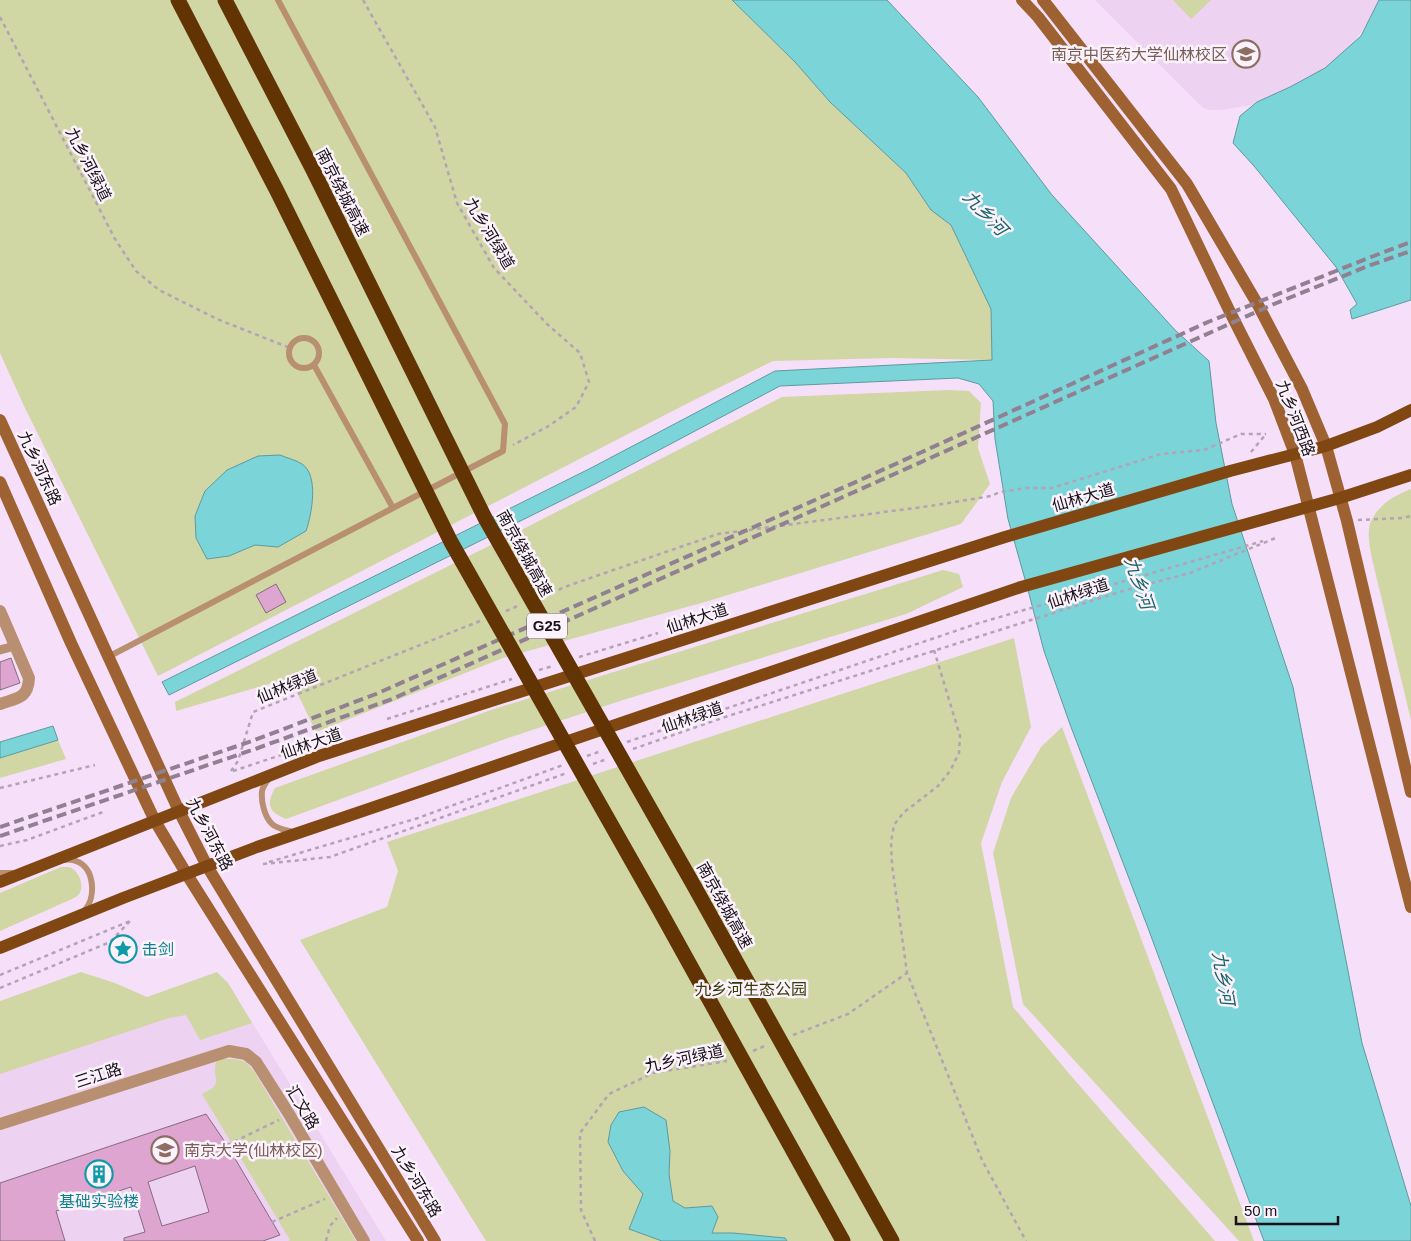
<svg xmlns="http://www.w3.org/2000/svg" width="1411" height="1241" font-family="Arial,'Noto Sans SC',sans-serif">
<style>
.built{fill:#eed2f1}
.green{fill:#d0d6a4}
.water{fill:#7bd4d7;stroke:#5e9a9f}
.building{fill:#dda5cf;stroke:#856c7e;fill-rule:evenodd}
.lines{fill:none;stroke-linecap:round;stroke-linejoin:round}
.path{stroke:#b4a2b6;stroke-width:2.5;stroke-dasharray:4 4;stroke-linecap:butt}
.service{stroke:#b88f70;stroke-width:6}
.pedestrian{stroke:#b88f70;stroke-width:9}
.minor{stroke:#b88f70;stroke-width:12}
.secondary{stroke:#9e6232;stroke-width:12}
.primary{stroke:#804713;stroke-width:12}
.rail{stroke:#908092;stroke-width:4;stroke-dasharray:10 5;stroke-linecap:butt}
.motorway-bridge{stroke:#623303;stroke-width:15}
.labels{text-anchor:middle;stroke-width:5;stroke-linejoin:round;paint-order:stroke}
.shield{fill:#fbf2fc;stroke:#5e555e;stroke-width:1}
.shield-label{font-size:15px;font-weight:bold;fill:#1a121b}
.education-label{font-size:16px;fill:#785e54;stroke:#fbf2fc;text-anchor:end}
.street-label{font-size:16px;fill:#1a121b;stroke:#fbf2fc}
.culture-label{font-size:16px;fill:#0d838f;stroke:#fbf2fc;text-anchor:start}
.park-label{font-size:16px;fill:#373a07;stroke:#fbf2fc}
.water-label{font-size:18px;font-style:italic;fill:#196466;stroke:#fbf2fc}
</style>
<rect width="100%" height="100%" fill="#f6e0f9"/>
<!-- built -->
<path class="built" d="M1095,0h286l-11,20 -17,23 -20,21 -57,37 -55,9h-12l-6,-2z
M228,983l158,258h-386v-181z"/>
<!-- green -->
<path class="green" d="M0,0h732l63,62 35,40 76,71 25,37 20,15 40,84 1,51 -100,-2 -119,3 -77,38 -538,277 -134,-270 -24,-53z
M1173,0h38l-20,19z
M948,390l21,1 12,12 -3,45 12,36 -29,40 -256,78 -202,56 -187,74 -26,-54 -114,33 -1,-9 352,-175 255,-130z
M1411,489v231l-39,-161c-2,-11 -5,-24 -2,-35 6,-18 25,-29 41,-35z
M943,570l16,4 4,13 -57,27 -283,86 -118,39 -219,80c-18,-7 -20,-15 -11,-31l219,-79z
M1014,638l17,89 -29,55 -21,61 32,164 59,70 143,164h-729l-186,-301 87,-33 11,-36 -11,-29z
M1062,727l192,514h-15l-216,-237 -30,-151 18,-55 30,-51z
M58,740l8,19 -66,19v-20z
M61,867c1,0 7,0 8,0 10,3 16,19 10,27 -2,3 -5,4 -7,5l-72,32v-38z
M81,972l34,11 32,14 70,-25 11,11 24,40 -52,17 -14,-25 -17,3 -169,56v-73z
M220,1059h14l12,3 9,11 101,168h-68l2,-1 -88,-146c24,-11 9,-14 14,-32z"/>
<!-- water -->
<path class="water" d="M732,0h155l91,97 74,98 123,135 34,31 7,62 16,81 61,183 69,356 49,163v35h-147l-116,-313 -77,-201 -27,-76 -16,-61 -20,-71 -13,-80 -2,-38 -14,-17 -21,-6 -178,8 -185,98 -426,211 -7,-13 429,-214 184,-97 217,-11 -1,-51 -40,-84 -20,-15 -25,-37 -76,-71 -35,-40z
M1379,0h32v300l-59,19 -2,-9 7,-6 -21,-37 -82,-101 -21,-23 7,-27 17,-14 33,-15 35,-19 36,-32z
M280,455c7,3 16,5 22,9 17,11 10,50 4,67l-28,16 -23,-2 -26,11 -22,3 -11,-21 -1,-22 10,-25 22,-21 31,-14z
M53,726l5,14 -58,18v-16z
M644,1107l22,13 4,31 -1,23 4,27 12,7 27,-2 6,11 -6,16h21l52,5 2,3h-125l-33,-12 14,-35 -20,-23 -15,-29 3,-17 8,-13z"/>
<!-- building -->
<path class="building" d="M276,584l10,18 -20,11 -10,-18z
M11,658l9,25 -20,7v-28z
M206,1114l21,31 53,90 -17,6h-139v-3l21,-6 -14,-45 -75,24 9,30h-65v-58zM195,1166l14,46 -47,14 -14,-44z"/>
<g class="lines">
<!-- path -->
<path class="path" d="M363,0l72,127 22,76 37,65 53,56 33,29 9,29 -13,25 -29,20 -34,18
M0,17l115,222 21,32 23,19 58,29 73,29
M1251,452l15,-18
M1358,520l44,-2 9,-2
M544,596l26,-11 148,-51 212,-28 61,-10 9,-4 26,-4h26l109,-34 43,-4 37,-16h25
M506,611l14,-6
M934,650l26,86 -1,17 -9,18 -12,15 -35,27 -9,12 -3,17 1,23 15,108 75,187 44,81
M579,657l79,-24
M539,670l14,-4
M387,719l125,-40
M627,742l352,-119 284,-82
M633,749l92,-32 404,-128 61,-16 88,-36
M587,756l14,-5
M593,764l14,-5
M231,771l7,-10 15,-49 227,-91
M233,771l63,-21
M0,788l95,-23
M0,846l27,-6 76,-28
M269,862l149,-44 145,-53
M263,864l67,-7 237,-84
M0,975l130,-54
M0,988l110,-46 21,-22
M793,1035l55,-21 59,-41
M753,1051l14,-6
M227,1145l52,-25
M272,1222l53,-23
M326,1241l4,-15 7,-8
M595,1241l-14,-31 -1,-77 29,-39 44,-21 74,-12"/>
<!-- service -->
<path class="service" d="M278,0l227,424 -2,27 -110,57
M289 353a15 15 0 1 1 30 0a15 15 0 1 1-30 0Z
M108,657l285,-149 -79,-143
M270,777c-3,4 -7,9 -8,14 -1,10 2,25 10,33 5,5 14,6 21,8
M64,860c4,0 8,-1 12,1 19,7 20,36 9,49
M0,873h12"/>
<!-- pedestrian -->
<path class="pedestrian" d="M0,650l15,-4"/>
<!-- minor -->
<path class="minor" d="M0,611l29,67c-1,21 -12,20 -29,26
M0,1124l229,-73 17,3 10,8 33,52 75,127"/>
<!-- secondary -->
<path class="secondary" d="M1022,0l16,17 133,172 58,121 45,89 21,55 116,453
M1043,0l144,184 71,121 44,84 24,57 21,75 64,271
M0,420l179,391 28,55 228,375
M0,482l71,161 84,178 31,52 232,368"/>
<!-- primary -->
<path class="primary" d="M0,882l319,-126 686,-219 225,-66 96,-25 51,-19 34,-17
M0,948l123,-50 134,-51 764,-260 319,-89 71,-23"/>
<!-- rail -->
<path class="rail" d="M0,827l252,-86 124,-47 482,-213 350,-159 163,-65 40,-15
M0,836l258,-88 134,-49 882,-395 94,-38 43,-15"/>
<!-- motorway-bridge -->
<path class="motorway-bridge" d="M178,0l99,191 174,351 208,367 184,332
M225,0l87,168 173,350 208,366 199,357"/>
</g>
<!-- icons -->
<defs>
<g id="university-ring" transform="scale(1.4375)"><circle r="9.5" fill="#fbf2fc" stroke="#8d6e63" stroke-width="1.5"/><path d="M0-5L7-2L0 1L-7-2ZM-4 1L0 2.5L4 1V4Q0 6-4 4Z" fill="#8d6e63"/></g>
<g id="sight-ring" transform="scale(1.4375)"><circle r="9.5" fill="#fbf2fc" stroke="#0f9aa8" stroke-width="1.5"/><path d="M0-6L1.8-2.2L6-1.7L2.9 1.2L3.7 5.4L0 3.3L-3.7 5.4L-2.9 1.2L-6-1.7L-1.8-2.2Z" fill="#0f9aa8"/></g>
<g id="building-ring" transform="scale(1.4375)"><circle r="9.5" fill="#fbf2fc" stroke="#0f9aa8" stroke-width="1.5"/><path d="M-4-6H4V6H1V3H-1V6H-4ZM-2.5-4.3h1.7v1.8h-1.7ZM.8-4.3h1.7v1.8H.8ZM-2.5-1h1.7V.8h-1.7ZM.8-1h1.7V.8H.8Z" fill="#0f9aa8"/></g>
</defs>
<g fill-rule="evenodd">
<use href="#university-ring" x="1246" y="54"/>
<use href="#sight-ring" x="123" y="949"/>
<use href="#university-ring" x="165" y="1150"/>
<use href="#building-ring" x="99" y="1174"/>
</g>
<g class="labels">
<!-- shield labels -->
<rect class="shield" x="527" y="613.5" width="40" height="25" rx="4"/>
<g class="shield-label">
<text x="547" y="631">G25</text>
</g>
<!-- education labels -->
<g class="education-label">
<text x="1227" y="60">南京中医药大学仙林校区</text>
<text x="184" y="1156" text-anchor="start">南京大学(仙林校区)</text>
</g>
<!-- street labels -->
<g class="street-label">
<text transform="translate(89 164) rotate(63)" y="6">九乡河绿道</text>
<text transform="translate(343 192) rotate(63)" y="6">南京绕城高速</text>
<text transform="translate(490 233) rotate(59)" y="6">九乡河绿道</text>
<text transform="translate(1296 418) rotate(69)" y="6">九乡河西路</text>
<text transform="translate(40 468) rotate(65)" y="6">九乡河东路</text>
<text transform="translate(1083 497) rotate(-16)" y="6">仙林大道</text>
<text transform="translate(525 553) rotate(61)" y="6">南京绕城高速</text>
<text transform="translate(1078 593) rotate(-18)" y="6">仙林绿道</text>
<text transform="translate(697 618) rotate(-18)" y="6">仙林大道</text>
<text transform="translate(287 686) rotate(-22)" y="6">仙林绿道</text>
<text transform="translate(692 717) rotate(-19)" y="6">仙林绿道</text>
<text transform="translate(311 743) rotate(-19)" y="6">仙林大道</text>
<text transform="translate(210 834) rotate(62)" y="6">九乡河东路</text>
<text transform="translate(725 905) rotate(61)" y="6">南京绕城高速</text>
<text transform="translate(684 1058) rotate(-12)" y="6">九乡河绿道</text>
<text transform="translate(98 1075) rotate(-18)" y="6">三江路</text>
<text transform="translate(303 1107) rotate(59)" y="6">汇文路</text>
<text transform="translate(417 1181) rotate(59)" y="6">九乡河东路</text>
</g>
<!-- culture labels -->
<g class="culture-label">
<text x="142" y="955">击剑</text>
<text x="99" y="1207" text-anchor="middle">基础实验楼</text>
</g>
<!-- park labels -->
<g class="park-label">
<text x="751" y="995">九乡河生态公园</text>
</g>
<!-- water labels -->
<g class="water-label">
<text transform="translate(985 213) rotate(46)" y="6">九乡河</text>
<text transform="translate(1139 583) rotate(71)" y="6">九乡河</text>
<text transform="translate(1223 978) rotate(80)" y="6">九乡河</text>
</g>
</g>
<!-- scale -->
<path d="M1236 1216v8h102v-8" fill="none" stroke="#1a121b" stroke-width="2.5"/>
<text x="1244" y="1216" font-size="15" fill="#1a121b" stroke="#fbf2fc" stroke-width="4" paint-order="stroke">50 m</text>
</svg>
